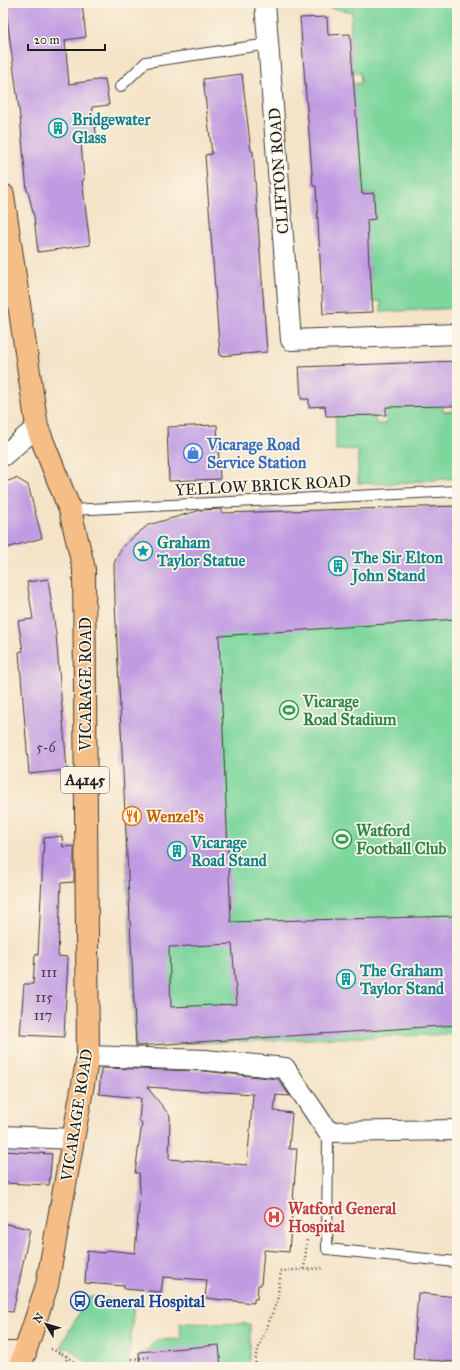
<svg xmlns="http://www.w3.org/2000/svg" width="460" height="1370" font-family="'IM FELL Great Primer',serif">
<style>
.green{fill:#7dd69c;stroke:#4c795c}
.building{fill:#c19be2;fill-rule:evenodd}
.lines{fill:none;stroke-linecap:round;stroke-linejoin:round}
.lane-casing{stroke:#3c3a36;stroke-width:12}
.street-casing{stroke:#3c3a36;stroke-width:22}
.secondary-casing{stroke:#3c3a36;stroke-width:24}
.primary-casing{stroke:#3c3a36;stroke-width:24}
.path{stroke:#3c3a36;stroke-width:2.5;stroke-dasharray:1 3;stroke-linecap:butt}
.lane{stroke:#fff;stroke-width:10}
.street{stroke:#fff;stroke-width:20}
.secondary{stroke:#fbe5cf;stroke-width:22}
.primary{stroke:#f6be87;stroke-width:22}
.labels{text-anchor:middle;stroke-width:3.5;stroke-linejoin:round;paint-order:stroke}
.number-label{font-size:14px;fill:#453c4e}
.shield{fill:#fcf5e5;stroke:#5f5d58;stroke-width:1}
.shield-label{font-size:15px;font-weight:bold;fill:#1c1c1c}
.culture-label{font-size:16px;font-weight:bold;fill:#0d838f;stroke:#fcf5e5;text-anchor:start}
.street-label{font-size:16px;fill:#1c1c1c;stroke:#fcf5e5}
.shop-label{font-size:16px;font-weight:bold;fill:#366cbe;stroke:#fcf5e5;text-anchor:start}
.leisure-label{font-size:16px;font-weight:bold;fill:#27864d;stroke:#fcf5e5;text-anchor:start}
.food-label{font-size:16px;font-weight:bold;fill:#c56008;stroke:#fcf5e5;text-anchor:start}
.health-label{font-size:16px;font-weight:bold;fill:#be3a42;stroke:#fcf5e5;text-anchor:start}
.transit-label{font-size:16px;font-weight:bold;fill:#164399;stroke:#fcf5e5;text-anchor:start}
</style>
<rect width="100%" height="100%" fill="#fcf5e5"/>
<filter id="ink" filterUnits="userSpaceOnUse"><feTurbulence type="fractalNoise" baseFrequency=".025" numOctaves="2"/><feDisplacementMap in="SourceGraphic" scale="8" xChannelSelector="R" yChannelSelector="G"/><feConvolveMatrix kernelMatrix="1 2 1 2 8 2 1 2 1" color-interpolation-filters="sRGB"/></filter>
<filter id="wash" filterUnits="userSpaceOnUse"><feTurbulence type="fractalNoise" baseFrequency=".012" numOctaves="4" result="noise"/><feDisplacementMap in="SourceGraphic" scale="16" xChannelSelector="R" yChannelSelector="G"/><feGaussianBlur stdDeviation="0.9" result="paint"/><feColorMatrix in="noise" values="0 0 0 0 0 0 0 0 0 0 0 0 0 0 0 0 0 1.4 0 .05"/><feComposite in="paint" operator="in"/></filter>
<g filter="url(#wash)">
<rect width="100%" height="100%" fill="#f4e3c7"/>
<!-- green -->
<path class="green" d="M305,3h152v305l-76,4v-11l-19,1 9,-12 -1,-24 -16,1 14,-14 -1,-22 -18,-11 26,-1 -1,-26 -28,2 15,-12v-11l-23,-87 23,-2 -1,-10h-8l-2,-39 2,-22z
M453,393h4v85l-70,6 -29,-1v-34l-22,1v-34l26,-21 1,21h12l1,8h10l-1,-28 58,9v7l10,-1z
M457,506v528l-322,11 -21,-481c10,-31 40,-42 69,-49z
M89,1296l45,7 -6,64h-37l-22,-19h-8l2,-6z
M180,1323l70,1v37l-3,6h-111v-6l20,-21 25,-1z"/>
<g id="blocks">
<!-- building -->
<path class="building" d="M5,3h77l4,34 -21,3 4,44 36,-5 4,26 -17,2 5,32 -16,3 3,38h-2l8,65 -52,7 -4,-35 -6,-26h-1l-7,-74z
M327,17l1,18 22,-1 12,160 12,-1 1,26 -8,1 2,46h1l3,46 -50,2 -7,-128h-3l-13,-168z
M242,74l9,77h2l14,201 -47,4 -15,-201 7,-1 -9,-75z
M457,361v45l-71,1v8l-60,1 -1,-10 -16,1v-8h-8l-2,-32z
M217,425l3,54 -51,2 -2,-54z
M16,478l12,7 14,53 -39,11v-66z
M457,506v113l-238,17 12,286 226,-6v109l-321,21 -21,-444 -1,-38 3,-8 6,-10 25,-21 53,-15 21,-1v4zM232,944l5,60 -66,3 -2,-60z
M48,579l8,55 11,136 -38,4 -10,-122 4,-1 -5,-30 15,-2 -6,-37z
M62,836l1,11 11,-1v36l-13,1 -3,73 10,1 -4,80 -44,-2 4,-51h9l2,-29h3l6,-117z
M101,1068l103,3 74,8 12,17 -14,-1 -2,16 18,2 -3,36h8l-8,103 -25,-2 -3,35h-3l-1,14h-3v4l-49,-5 2,-18 -44,-3 -2,15 -37,-3v-3l-39,-3 2,-32 17,2 3,-3 28,3 5,-61 -1,-19h-4l7,-50 -3,-3 2,-22 -42,-4zM147,1087l106,7 -6,71 -78,-6 1,-43z
M3,1151l49,3 -3,31 -46,-2z
M3,1223l27,6 -17,83 -10,-1z
M418,1293l39,4v65l-44,-3z
M219,1345l2,22h-81l-1,-15z"/>
</g>
</g>
<g filter="url(#ink)">
<use href="#blocks" fill-opacity="0" stroke="#3c3a36" stroke-width="1"/>
<g class="lines">
<!-- lane casing -->
<g class="lane-casing">
<path id="lane" d="M120,87l26,-25 123,-18
M70,510l387,-19
M328,1132l-1,117 130,13"/>
</g>
<!-- street casing -->
<g class="street-casing">
<path id="street" d="M265,3l26,337 166,-6
M3,456l34,-29
M88,1056l117,4 80,8 43,64 129,-2
M3,1136l70,3"/>
</g>
<!-- secondary casing -->
<g class="secondary-casing">
<path id="secondary" d="M3,1353h22"/>
</g>
<!-- primary casing -->
<g class="primary-casing">
<path id="primary" d="M3,195l34,232 33,83 14,59 4,487 -41,229 -27,82"/>
</g>
<!-- path -->
<path class="path" d="M304,1269l3,-29
M51,1349l15,7 1,11
M66,1356l15,11
M131,1367l1,-8 17,-2
M255,1367l1,-12 21,-54 4,-30 42,-3"/>
<!-- lane -->
<use href="#lane" class="lane"/>
<!-- street -->
<use href="#street" class="street"/>
<!-- secondary -->
<use href="#secondary" class="secondary"/>
<!-- primary -->
<use href="#primary" class="primary"/>
</g>
</g>
<!-- icons -->
<defs>
<g id="building-ring" transform="scale(1)"><circle r="9.5" fill="#fcf5e5" stroke="#0f9aa8" stroke-width="1.5"/><path d="M-4-6H4V6H1V3H-1V6H-4ZM-2.5-4.3h1.7v1.8h-1.7ZM.8-4.3h1.7v1.8H.8ZM-2.5-1h1.7V.8h-1.7ZM.8-1h1.7V.8H.8Z" fill="#0f9aa8"/></g>
<g id="shop-ring" transform="scale(1)"><circle r="9.5" fill="#fcf5e5" stroke="#3f7fe0" stroke-width="1.5"/><path d="M-5-2.5h2.3a2.7 3.5 0 0 1 5.4 0H5L5.5 6h-11ZM-1.5-2.5h3a1.5 2.3 0 0 0-3 0Z" fill="#3f7fe0"/></g>
<g id="sight-ring" transform="scale(1)"><circle r="9.5" fill="#fcf5e5" stroke="#0f9aa8" stroke-width="1.5"/><path d="M0-6L1.8-2.2L6-1.7L2.9 1.2L3.7 5.4L0 3.3L-3.7 5.4L-2.9 1.2L-6-1.7L-1.8-2.2Z" fill="#0f9aa8"/></g>
<g id="stadium-ring" transform="scale(1)"><circle r="9.5" fill="#fcf5e5" stroke="#2e9e5b" stroke-width="1.5"/><path d="M0-5a6.5 5 0 1 0 0 10a6.5 5 0 1 0 0-10ZM-3.5-1.8h7v3.6h-7Z" fill="#2e9e5b"/></g>
<g id="restaurant-ring" transform="scale(1)"><circle r="9.5" fill="#fcf5e5" stroke="#e8710a" stroke-width="1.5"/><path d="M-5-6h1v4h1v-4h1v4h1v-4h1v5L-1.5 .5V6h-2V.5L-5-1ZM5-6V6H3V1.5H1.5Q1.5-4 5-6Z" fill="#e8710a"/></g>
<g id="hospital-ring" transform="scale(1)"><circle r="9.5" fill="#fcf5e5" stroke="#e0444e" stroke-width="1.5"/><path d="M-5-5h3v3.5h4V-5h3V5h-3V1.5h-4V5h-3Z" fill="#e0444e"/></g>
<g id="bus-ring" transform="scale(1)"><circle r="9.5" fill="#fcf5e5" stroke="#1a4fb4" stroke-width="1.5"/><path d="M-5-6H5V4H4V6H2V4H-2V6H-4V4H-5ZM-3.5-4V0h7V-4ZM-3.5 1.2v1.5H-2V1.2ZM2 1.2v1.5H3.5V1.2Z" fill="#1a4fb4"/></g>
</defs>
<g fill-rule="evenodd">
<use href="#building-ring" x="58" y="128"/>
<use href="#shop-ring" x="193" y="453"/>
<use href="#sight-ring" x="143" y="551"/>
<use href="#building-ring" x="338" y="566"/>
<use href="#stadium-ring" x="289" y="710"/>
<use href="#restaurant-ring" x="132" y="816"/>
<use href="#stadium-ring" x="342" y="839"/>
<use href="#building-ring" x="177" y="851"/>
<use href="#building-ring" x="346" y="979"/>
<use href="#hospital-ring" x="274" y="1217"/>
<use href="#bus-ring" x="80" y="1301"/>
</g>
<g class="labels">
<!-- number labels -->
<g class="number-label">
<text x="46" y="752">5-6</text>
<text x="49" y="977">111</text>
<text x="44" y="1002">115</text>
<text x="43" y="1020">117</text>
</g>
<!-- shield labels -->
<rect class="shield" x="61" y="767" width="48" height="26" rx="3"/>
<g class="shield-label">
<text x="85" y="785">A4145</text>
</g>
<!-- culture labels -->
<g class="culture-label">
<text x="72" y="125">Bridgewater<tspan x="72" dy="18">Glass</tspan></text>
<text x="157" y="548">Graham<tspan x="157" dy="18">Taylor Statue</tspan></text>
<text x="352" y="563">The Sir Elton<tspan x="352" dy="18">John Stand</tspan></text>
<text x="191" y="848">Vicarage<tspan x="191" dy="18">Road Stand</tspan></text>
<text x="360" y="976">The Graham<tspan x="360" dy="18">Taylor Stand</tspan></text>
</g>
<!-- street labels -->
<g class="street-label">
<text transform="translate(278 171) rotate(-94)" y="6">CLIFTON ROAD</text>
<text transform="translate(263 485) rotate(-3)" y="6">YELLOW BRICK ROAD</text>
<text transform="translate(85 684) rotate(-90)" y="6">VICARAGE ROAD</text>
<text transform="translate(76 1115) rotate(-81)" y="6">VICARAGE ROAD</text>
</g>
<!-- shop labels -->
<g class="shop-label">
<text x="207" y="450">Vicarage Road<tspan x="207" dy="18">Service Station</tspan></text>
</g>
<!-- leisure labels -->
<g class="leisure-label">
<text x="303" y="707">Vicarage<tspan x="303" dy="18">Road Stadium</tspan></text>
<text x="356" y="836">Watford<tspan x="356" dy="18">Football Club</tspan></text>
</g>
<!-- food labels -->
<g class="food-label">
<text x="146" y="822">Wenzel's</text>
</g>
<!-- health labels -->
<g class="health-label">
<text x="288" y="1214">Watford General<tspan x="288" dy="18">Hospital</tspan></text>
</g>
<!-- transit labels -->
<g class="transit-label">
<text x="94" y="1307">General Hospital</text>
</g>
</g>
<!-- margin -->
<rect width="460" height="1370" fill="none" stroke="#fcf5e5" stroke-width="16"/>
<!-- north arrow -->
<g transform="translate(46 1324) rotate(308)" stroke="#fcf5e5" stroke-width="3" paint-order="stroke">
<path d="M0-3L7 15L0 10L-7 15Z" fill="#1c1c1c"/>
<text y="-6" font-size="11" font-weight="bold" text-anchor="middle" fill="#1c1c1c">N</text>
</g>
<!-- scale -->
<path d="M28 44v6h77v-6" fill="none" stroke="#1c1c1c" stroke-width="2"/>
<text x="34" y="44" font-size="12" fill="#1c1c1c" stroke="#fcf5e5" stroke-width="3" paint-order="stroke">20 m</text>
</svg>
